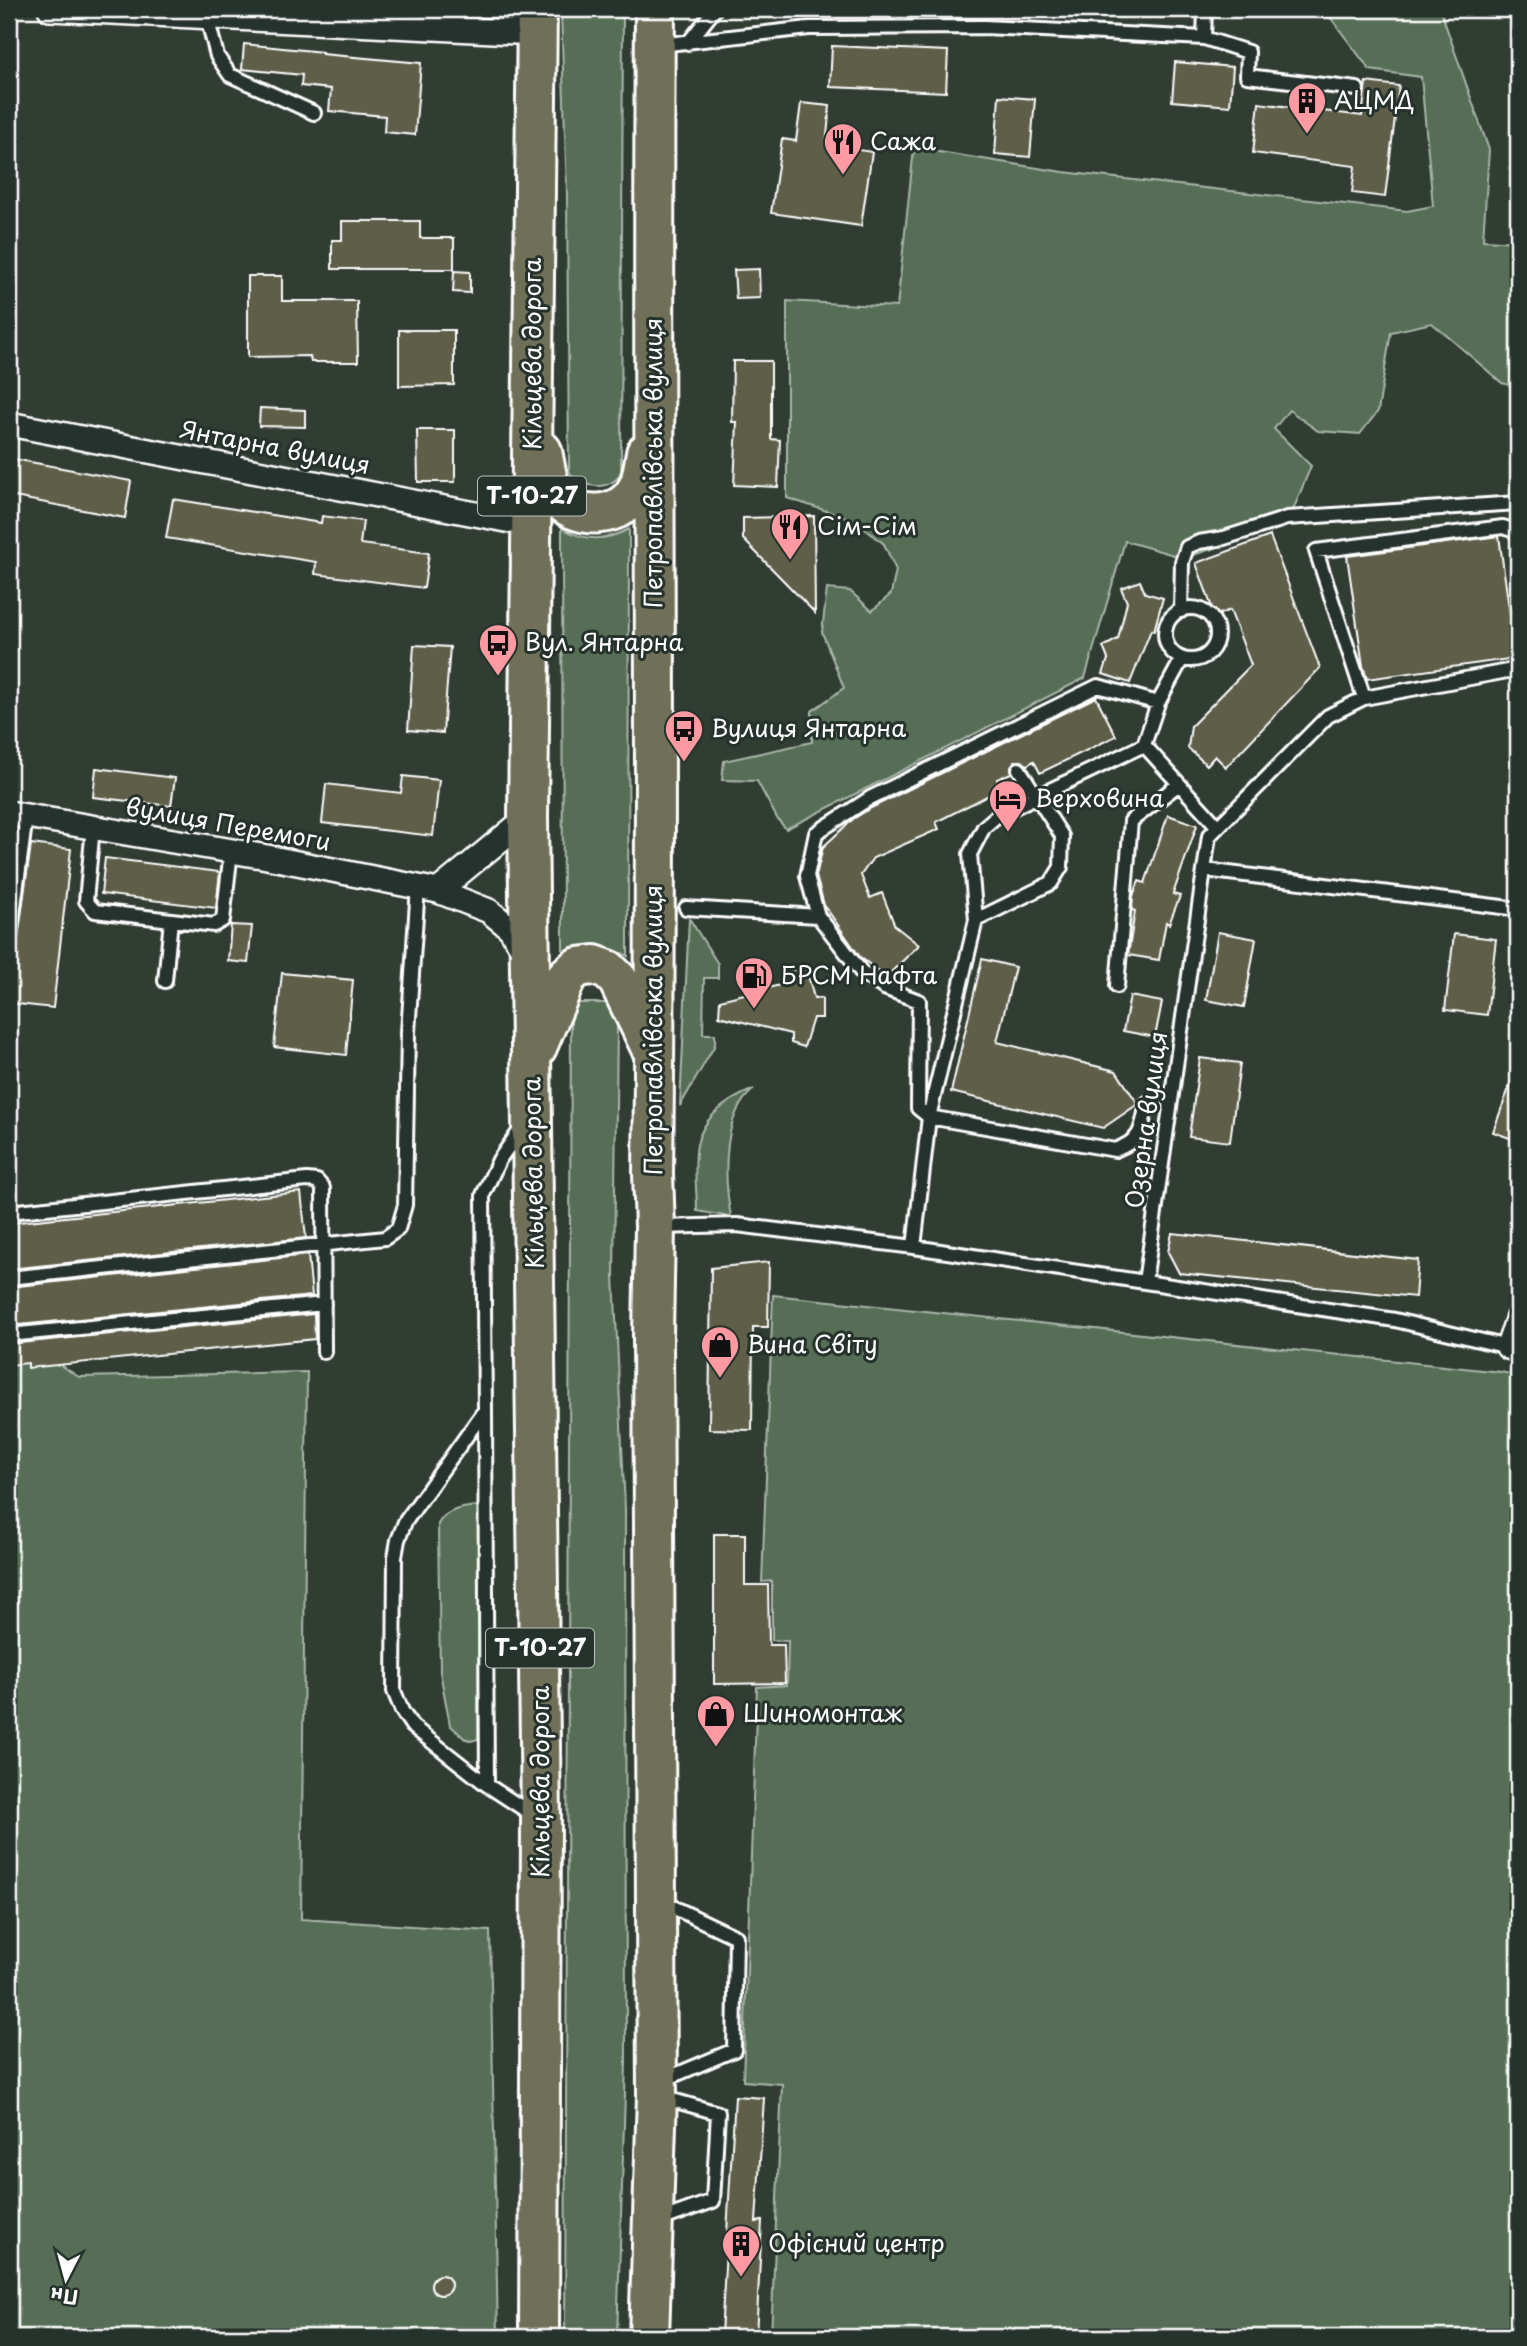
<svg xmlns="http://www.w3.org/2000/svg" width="1527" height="2346" font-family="'Playpen Sans',sans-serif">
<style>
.green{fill:#556e54;stroke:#aab6aa;stroke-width:2}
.building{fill:#5e5f4a;stroke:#fff;stroke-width:2}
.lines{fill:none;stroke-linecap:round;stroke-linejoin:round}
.service-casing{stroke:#fff;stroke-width:18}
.minor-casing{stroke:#fff;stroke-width:28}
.trunk-casing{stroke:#fff;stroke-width:44}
.service{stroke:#26332d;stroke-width:12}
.minor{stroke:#26332d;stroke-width:23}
.trunk{stroke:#706f59;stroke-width:38}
.labels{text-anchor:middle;stroke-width:6;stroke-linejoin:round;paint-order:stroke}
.shield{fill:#26332d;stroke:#bec2c0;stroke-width:2}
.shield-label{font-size:23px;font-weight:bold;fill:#fff}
.poi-label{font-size:24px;fill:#fff;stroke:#26332d;text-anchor:start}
.street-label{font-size:24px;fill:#fff;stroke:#26332d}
</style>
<rect width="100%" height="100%" fill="#313c33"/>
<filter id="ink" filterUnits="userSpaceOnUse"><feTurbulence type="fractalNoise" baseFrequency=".0143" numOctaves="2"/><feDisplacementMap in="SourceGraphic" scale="14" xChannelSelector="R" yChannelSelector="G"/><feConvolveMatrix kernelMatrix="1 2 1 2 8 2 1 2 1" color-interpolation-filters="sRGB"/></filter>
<g filter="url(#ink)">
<!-- green -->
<path class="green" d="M561,9h62l-2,461c-5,23 -43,19 -52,1l-2,-276z
M1324,9h116l49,141 -6,90 35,2v145l-16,-4 -70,-60 -41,9 -13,79 -18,23 -42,-3 -29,-21 -15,19 37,37 -24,59 -103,33 -59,-17 -40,137 -299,151 -8,-9 -21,-39 -35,-1 2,-19 88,-19v-31l32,-23 -22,-56 5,-43 23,2 22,20 19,-17 5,-24 -12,-26 -30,-24 -67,-22v-197l110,6 17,-159 149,24 344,39 26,-5 -12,-129 -51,-7z
M562,528c22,14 44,13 67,1l-1,427c-23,-12 -41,-11 -65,0z
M689,918l29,46v14h-14l-1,56h12v11l-35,61z
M580,1003h28l6,7 3,12 -3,254 11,233 1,554 -9,274h-52l6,-1320 1,-10z
M754,1089c-33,26 -30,90 -23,128l-34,-6c0,-19 -4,-47 0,-66 6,-29 32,-46 57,-56z
M773,1295l728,77 17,4v961h-747l11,-253 -39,-3 14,-394 30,-2 1,-44 -16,-1v-59l-10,1z
M9,1343h16l54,34 228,-5 -6,547 189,12 8,406h-489z
M479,1506l-1,233 -7,2 -7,-3 -14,-13 -10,-53 -2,-148c8,-15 26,-17 41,-18z"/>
<!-- building -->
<path class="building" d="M244,44l78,8v2l99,9 -6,72 -31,-3 1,-16 -56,-5 2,-22 -30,-3 1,-11 -60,-6z
M832,46l116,5 -2,41 -116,-5z
M1175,62l58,5 -3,39 -58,-5z
M1366,82l33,4 -14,111 -33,-4 3,-27 -102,-13 6,-50 103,13z
M999,96l36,3 -5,58 -35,-3z
M801,103l29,3 -4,39 46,7 -11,74 -90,-13 11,-74 14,2z
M342,221h78v17h34v31h-122v-29h10z
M759,269l1,29 -24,1 -2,-29z
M454,271l16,1v21l-17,-1z
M248,276h34v25h75l1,61h-47l-1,-6 -62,1z
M399,330h55v55l-55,1z
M733,361h38v78l9,1 -2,47 -44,-2 3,-63h-5z
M260,408l45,2v17l-46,-1z
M417,430h38v52h-37z
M9,458l122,23 -6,37 -116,-22z
M173,499l148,24 1,-7 41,5 -3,23 69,9 -5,35 -109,-14 1,-12 -150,-24z
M814,516l1,97 -72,-74v-21z
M1270,536l50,132 -94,99 -11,-11 -8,9 -19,-17 3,-22 60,-61 -21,-55 -15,6 -19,-53z
M1499,536l17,122 -149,21 -4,-13 -16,-110z
M1140,581l5,12 18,5 -9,33 -3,-1 -21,53 -27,-9 5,-15 -5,-12 15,-8 9,-37 -6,-14z
M414,645l36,2 -7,86 -35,-3z
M1096,697l20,39 -76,37 -6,-12 -7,4 -5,-4h-7l-4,5v7l-14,6 4,10 -65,33 3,7 -66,29 -12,17 9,23 12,-5 13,33 24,19 -33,32 -26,-20 -36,-52 -8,-29 7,-29 30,-28 18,-11z
M96,768l79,10 -4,28 -78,-9z
M403,776l36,4 -6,56 -111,-13 4,-39 75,9z
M1168,815l29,10 -24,69 7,2 -11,28 -3,-2 -7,38 -31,-5 7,-44 -3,-1 1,-14 6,-15 6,2z
M31,844l40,5 -18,159 -44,-5z
M105,858l115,14 -4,36 -115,-14z
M231,925l21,1 -4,37 -20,-2z
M1218,932l38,7 -12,68 -38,-7z
M1454,934l42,5 -9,76 -42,-5z
M982,959l33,8 -18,75 119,29 22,33 -35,24 -152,-36z
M806,967l8,31h8v20h-9l-9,29 -13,-4v-9l-72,-18 1,-16 72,-18 -3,-11z
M282,973l71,7 -7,75 -72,-8z
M1130,996l32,6 -7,35 -32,-6z
M1200,1058l40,5 -10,79 -41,-5z
M1516,1069h2v72l-25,-9z
M301,1192l5,46 -297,31v-46z
M1172,1233l246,27 -3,37 -236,-24 -11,-21z
M308,1255l4,41 -303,30v-39z
M769,1262l-1,65h-15l-1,103 -43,-1 2,-161z
M314,1314l1,25 -287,29v-5l-19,2v-21z
M714,1534h31v51h23l1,60h15l1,38 -71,1z
M735,2096l29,2 -8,124 6,-1 -6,116 -35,-2z
M431 2285a10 10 0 1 1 20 0a10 10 0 1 1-20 0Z"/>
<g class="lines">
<!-- service casing -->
<g class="service-casing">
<path id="service" d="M207,17l10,39 13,19 84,38
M1204,38l1,-29
M688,43l27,-34
M659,45l150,-17 175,-1 220,11 44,14 -1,24 110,13
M1165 634a26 26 0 1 1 52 0a26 26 0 1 1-52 0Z
M1181,611l1,-49 5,-15 12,-5 25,-4 63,-20 231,-15
M1364,698l-48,-147 187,-24 15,5
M1144,745l74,82
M93,827l-7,74 9,10 119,14 9,-5 8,-69
M1205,870l313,39
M686,908l132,8
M976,920l75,-37 10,-16 1,-31 -43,-67
M9,944l17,-128
M165,981l6,-61
M1117,986l14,-165 48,-37
M1147,1103c-6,27 -4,36 -32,47l-186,-33 -11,-9 1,-107 -35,-13 -22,-15 -44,-57 -11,-40 9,-43 54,-35 228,-112 60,17
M521,1129l-22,31 -16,35 2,215 -80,112 -7,18 -3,17 -1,134 8,20 10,15 75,59 46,30
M9,1212l298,-32 10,1 6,7 1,164
M659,1227l78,-2 177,22 231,35 64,-446 119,-120 36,-18 154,-29
M914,1247l15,-130 47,-197 -6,-66 14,-27 14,-12 146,-70 14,-42 24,-44
M9,1278l376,-40 13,-9 7,-24 3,-173 10,-145
M1145,1282l250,38 113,27
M9,1335l315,-31
M485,1410l2,375
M660,1901l76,36 -2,113 -73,31
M657,2221l56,-20 5,-88 -56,-16"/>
</g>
<!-- minor casing -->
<g class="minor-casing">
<path id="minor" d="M50,9l486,24
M9,424l523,101
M9,813l258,44 171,34 51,20 21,17 17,27
M438,891l90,-74
M1518,1317l-10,30 10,3"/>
</g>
<!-- trunk casing -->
<g class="trunk-casing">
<path id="trunk" d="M537,9l-9,808 13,1003 -2,517
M542,451c3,13 4,31 12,42 20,29 70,28 85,-8 4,-9 5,-22 7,-32
M537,1047l30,-71 11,-9 16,-2 14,5 10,10 32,66
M649,2337l8,-242 -4,-759 2,-109 -2,-53c5,-389 -1,-777 2,-1165"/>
</g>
<!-- service -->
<use href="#service" class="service"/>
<!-- minor -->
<use href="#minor" class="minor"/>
<!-- trunk -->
<use href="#trunk" class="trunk"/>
</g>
</g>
<!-- icons -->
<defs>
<g id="building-pin" transform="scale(2.0125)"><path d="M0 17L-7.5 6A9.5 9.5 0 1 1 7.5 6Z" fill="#ff9aa2" stroke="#26332d"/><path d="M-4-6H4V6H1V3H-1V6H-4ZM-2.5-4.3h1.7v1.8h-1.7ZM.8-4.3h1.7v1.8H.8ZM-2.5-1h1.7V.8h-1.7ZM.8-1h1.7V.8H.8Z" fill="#111"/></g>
<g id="restaurant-pin" transform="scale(2.0125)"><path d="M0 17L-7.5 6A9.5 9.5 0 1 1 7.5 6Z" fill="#ff9aa2" stroke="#26332d"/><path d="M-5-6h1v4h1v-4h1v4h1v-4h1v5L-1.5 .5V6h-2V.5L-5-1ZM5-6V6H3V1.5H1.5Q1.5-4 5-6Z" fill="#111"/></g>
<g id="bus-pin" transform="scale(2.0125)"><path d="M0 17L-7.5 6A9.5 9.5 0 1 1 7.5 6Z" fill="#ff9aa2" stroke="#26332d"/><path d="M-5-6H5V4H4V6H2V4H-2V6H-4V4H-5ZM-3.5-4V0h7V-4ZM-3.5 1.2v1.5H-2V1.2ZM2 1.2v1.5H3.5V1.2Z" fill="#111"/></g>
<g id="hotel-pin" transform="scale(2.0125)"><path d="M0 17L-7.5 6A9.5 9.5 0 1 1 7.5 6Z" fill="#ff9aa2" stroke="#26332d"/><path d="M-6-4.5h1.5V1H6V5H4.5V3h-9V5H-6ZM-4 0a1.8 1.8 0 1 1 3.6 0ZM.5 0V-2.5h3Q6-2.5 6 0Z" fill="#111"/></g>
<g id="fuel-pin" transform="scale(2.0125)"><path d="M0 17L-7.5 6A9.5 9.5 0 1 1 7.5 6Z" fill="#ff9aa2" stroke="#26332d"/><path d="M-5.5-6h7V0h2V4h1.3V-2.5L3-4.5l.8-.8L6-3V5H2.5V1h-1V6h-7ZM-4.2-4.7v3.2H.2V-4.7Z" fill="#111"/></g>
<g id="shop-pin" transform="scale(2.0125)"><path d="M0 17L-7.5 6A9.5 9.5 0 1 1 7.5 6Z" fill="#ff9aa2" stroke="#26332d"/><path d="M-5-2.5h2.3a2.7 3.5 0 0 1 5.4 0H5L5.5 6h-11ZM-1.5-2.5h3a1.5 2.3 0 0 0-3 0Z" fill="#111"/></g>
</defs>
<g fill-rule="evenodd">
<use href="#building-pin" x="1307" y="101"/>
<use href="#restaurant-pin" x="843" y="142"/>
<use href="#restaurant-pin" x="790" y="527"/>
<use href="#bus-pin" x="498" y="643"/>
<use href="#bus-pin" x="684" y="729"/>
<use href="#hotel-pin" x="1008" y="799"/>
<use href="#fuel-pin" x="754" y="976"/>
<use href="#shop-pin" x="720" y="1345"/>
<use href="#shop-pin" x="716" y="1714"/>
<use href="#building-pin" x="741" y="2244"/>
</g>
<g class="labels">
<!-- shield labels -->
<g class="shield">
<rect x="478" y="476.5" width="108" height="39" rx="5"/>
<rect x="486" y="1628.5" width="108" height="39" rx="5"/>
</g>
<g class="shield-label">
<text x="532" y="504">Т-10-27</text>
<text x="540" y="1656">Т-10-27</text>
</g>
<!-- poi labels -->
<g class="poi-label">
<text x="1334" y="109">АЦМД</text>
<text x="870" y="150">Сажа</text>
<text x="817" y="535">Сім-Сім</text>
<text x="525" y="651">Вул. Янтарна</text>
<text x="711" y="737">Вулиця Янтарна</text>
<text x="1035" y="807">Верховина</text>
<text x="781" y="984">БРСМ Нафта</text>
<text x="747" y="1353">Вина Світу</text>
<text x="743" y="1722">Шиномонтаж</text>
<text x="768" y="2252">Офісний центр</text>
</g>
<!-- street labels -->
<g class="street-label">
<text transform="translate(533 354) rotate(-90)" y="8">Кільцева дорога</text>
<text transform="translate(275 448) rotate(11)" y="8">Янтарна вулиця</text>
<text transform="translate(654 463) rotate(-90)" y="8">Петропавлівська вулиця</text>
<text transform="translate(228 825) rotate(10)" y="8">вулиця Перемоги</text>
<text transform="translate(654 1030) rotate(-90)" y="8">Петропавлівська вулиця</text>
<text transform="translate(1147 1120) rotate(-82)" y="8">Озерна вулиця</text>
<text transform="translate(534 1173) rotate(-91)" y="8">Кільцева дорога</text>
<text transform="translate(541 1782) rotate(-90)" y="8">Кільцева дорога</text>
</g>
</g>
<!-- margin -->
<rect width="1527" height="2346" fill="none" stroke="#26332d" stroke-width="35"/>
<rect x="18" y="18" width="1492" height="2311" fill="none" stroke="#fff" stroke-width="2.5" filter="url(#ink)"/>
<!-- north arrow -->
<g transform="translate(66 2279) rotate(186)" stroke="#26332d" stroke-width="5" paint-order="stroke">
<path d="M0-5L12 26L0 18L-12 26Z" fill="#ffffff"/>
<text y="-10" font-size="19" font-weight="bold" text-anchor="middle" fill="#ffffff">Пн</text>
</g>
</svg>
